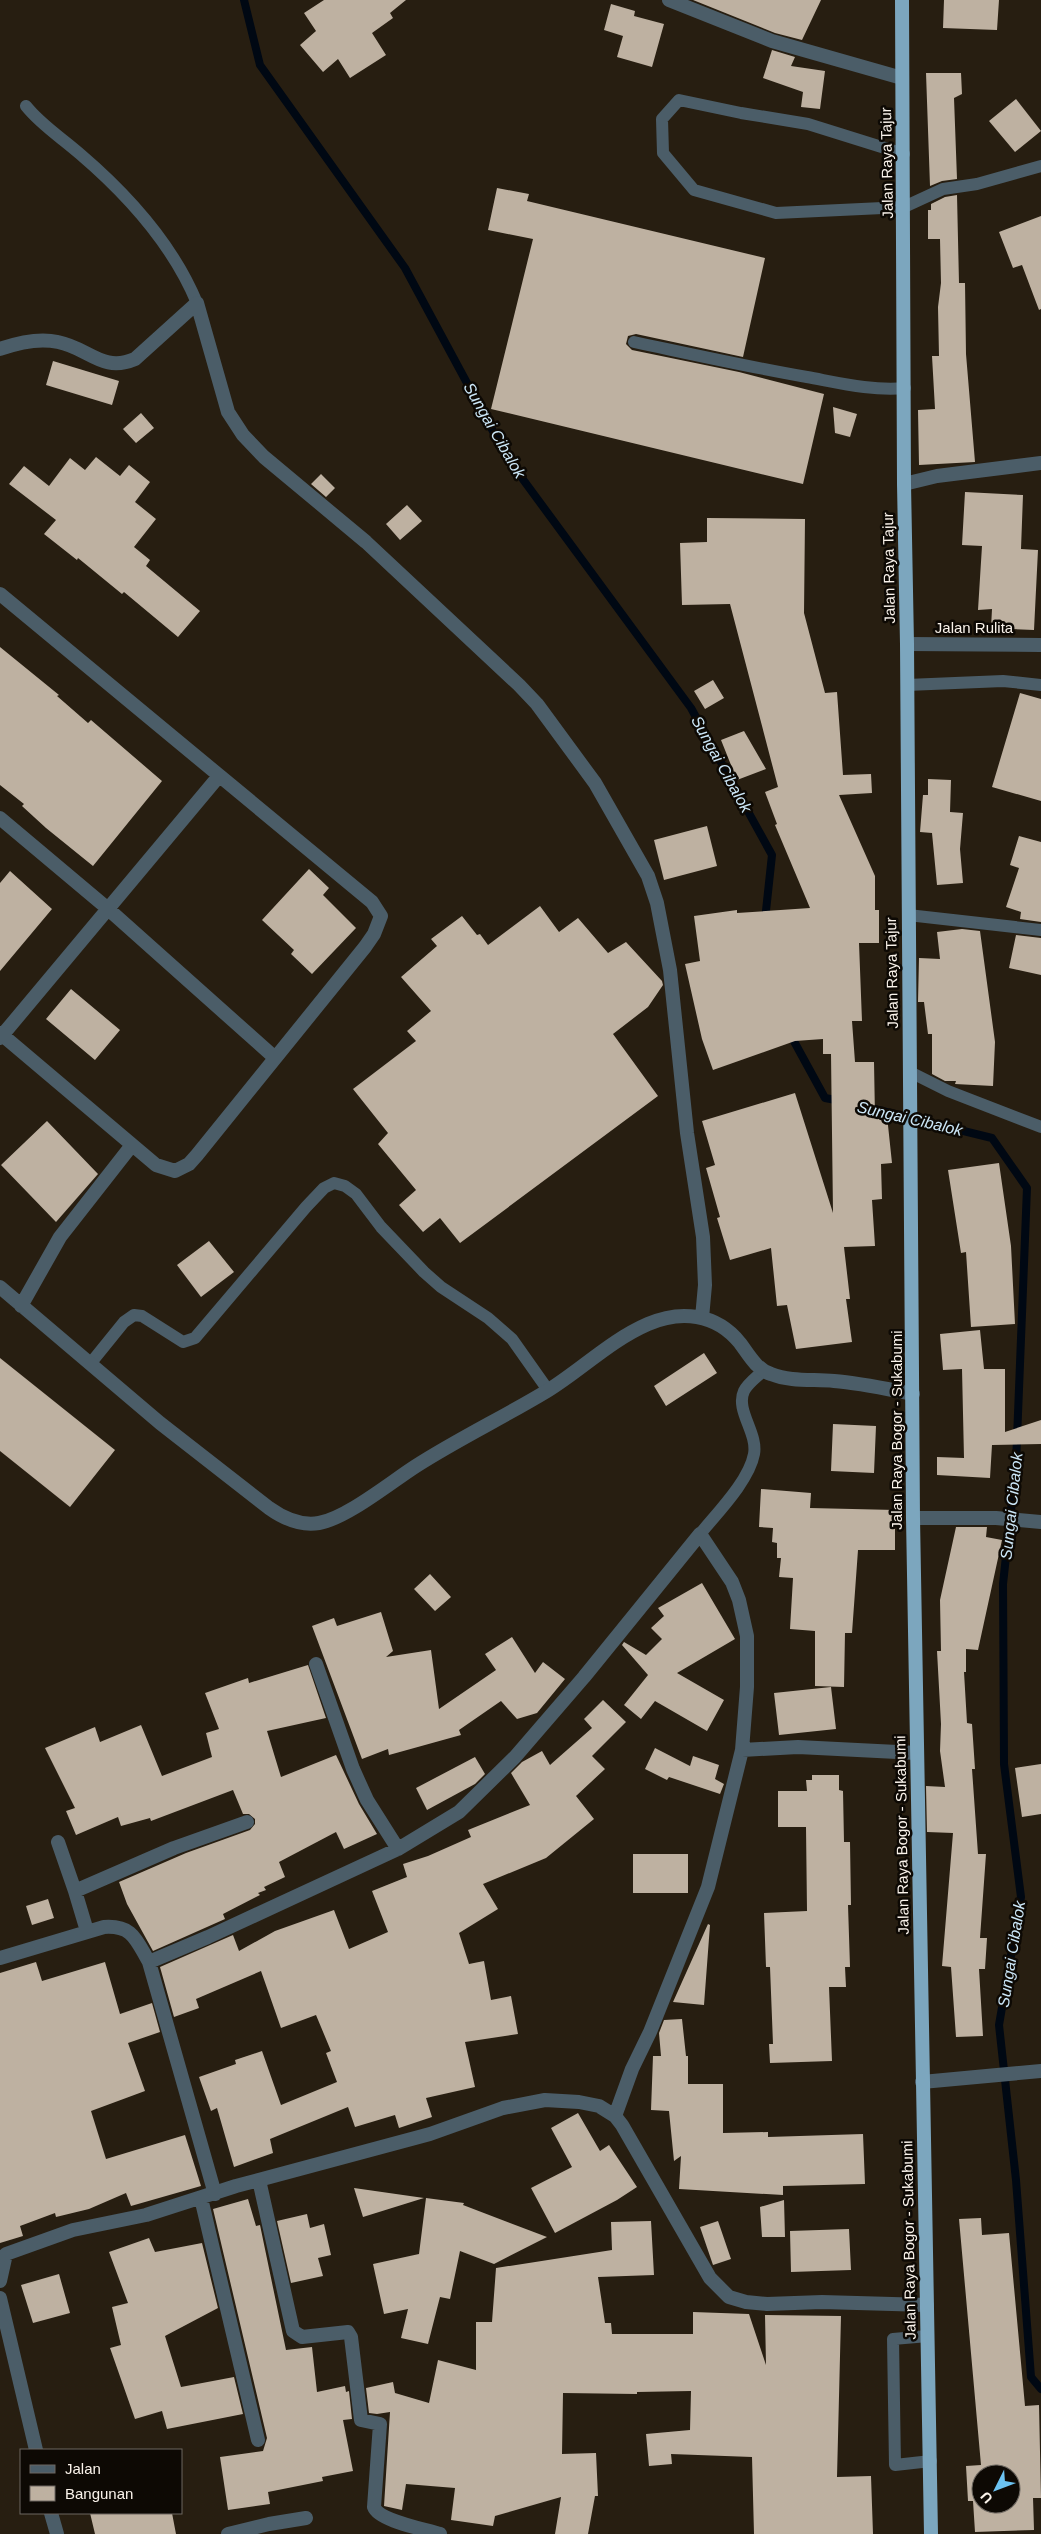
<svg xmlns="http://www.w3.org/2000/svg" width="1041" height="2534" font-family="Helvetica,sans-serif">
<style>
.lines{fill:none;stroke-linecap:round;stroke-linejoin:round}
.stream{stroke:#000813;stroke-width:8}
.building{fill:#beb1a1;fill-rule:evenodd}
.service{stroke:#4b5d68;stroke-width:12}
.minor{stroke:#4b5d68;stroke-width:14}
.trunk{stroke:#7ca6be;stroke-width:14}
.labels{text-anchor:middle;stroke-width:5;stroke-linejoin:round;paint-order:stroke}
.street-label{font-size:15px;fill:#faf3eb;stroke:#0d0904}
.water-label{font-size:16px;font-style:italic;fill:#cde8f9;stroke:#0d0904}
</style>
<rect width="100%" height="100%" fill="#271e11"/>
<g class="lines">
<!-- stream -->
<path class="stream" d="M244,0l16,65 145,203 103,191 183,249 81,147 -7,65
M790,1034l35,64 16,3
M866,1107l126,31 35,50 -11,276 -13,120 1,180 17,133 -22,128 17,155 15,197 10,12"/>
</g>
<!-- building -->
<path class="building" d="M324,0h82l-16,13 3,5 -21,15 14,22 -36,23 -12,-19 -15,13 -23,-27 16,-14 -12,-18z
M693,0h128l-19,40 -27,-7z
M944,0h55l-2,30 -54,-2z
M611,4l24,7 -1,5 30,8 -12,43 -35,-10 6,-21 -19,-6z
M772,50l23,7 -4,9 34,5 -5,38 -19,-2 2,-15 -40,-14z
M926,73h35l1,21 -8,4 3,81 -15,2 -12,5z
M1016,99l25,32 -26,21 -26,-31z
M497,188l32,6 -2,7 238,57 -22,99 -107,-23 -8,2 -2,8 6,6 107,22 85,22 -21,90 -312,-75 42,-170 -45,-9z
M957,195l2,88h6l1,71 9,108 -56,3 -1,-55 17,-1 -3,-53h7l-1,-49 3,-24 -1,-44h-12v-29h3v-6l14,-7z
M1041,216v93l-2,1 -17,-45 -9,3 -14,-36z
M53,361l66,20 -7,24 -66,-20z
M833,407l24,7 -7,23 -15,-4z
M141,413l13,15 -18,15 -13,-14z
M96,457l24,19 9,-11 21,17 -15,20 21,17 -22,28 16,13 -4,6 54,45 -22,26 -54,-45 -2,2 -44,-36 -1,2 -33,-26 12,-14 -47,-36 15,-18 25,20 21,-28 15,12z
M321,474l14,14 -9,9 -15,-13z
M965,492l58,3 -2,54 17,1 -4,80 -43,-2 1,-19 -14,1 4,-64 -20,-1z
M407,505l15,16 -22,19 -14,-16z
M707,518l98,1 -1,94 21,80 12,-1 6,83 28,-1 1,19 -33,2 36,81v34h4v33h-20l3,78h-10l3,41h19l1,55 12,-1 5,47 -11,1 1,35 -10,1 3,46 -31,1 6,52h-4l6,43 -56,7 -9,-44 -10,1 -6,-58 -41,12 -13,-42 3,-1 -14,-49 9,-3 -13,-44 93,-28 38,120 -2,-159h-8v-15l-28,2 -82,29 -11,-31 -17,-75 15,-3 -6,-45 43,-6v3l73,-5 -35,-83 2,-1 -12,-32 13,-5 -48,-183 -48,1 -2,-62 27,-1z
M0,647l59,48 -2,1 31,27 3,-3 71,61 -69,85 -47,-38 -24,-22 2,-2 -24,-19z
M713,680l11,18 -19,11 -11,-18z
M1020,693l21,6v102l-49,-14z
M744,731l22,38 -29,11 -16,-40z
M928,779l23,1 -1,32 13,1 -3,36 3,34 -26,2 -5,-52 -12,-1 3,-37h5z
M707,826l10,40 -53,14 -10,-40z
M1019,836l22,6v80l-21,-3 1,-7 -15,-5 13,-39 -9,-3z
M309,869l20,19 -6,7 33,33 -44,46 -21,-20 3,-4 -32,-30z
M10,871l42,38 -52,62v-88z
M540,906l19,26 19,-14 30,35 18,-11 36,39 1,4 -15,22 -35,27 45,62 -198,147 -20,-25 -17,14 -24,-27 17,-15 -38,-46 10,-11 -35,-44 63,-48 -9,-10 24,-20 -30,-34 36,-31 -6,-7 31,-23 15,19 3,-1 8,11z
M962,929l18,2 15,111 -2,44 -38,-2 1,-3h-11l-13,-7v-40h-4l-4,-32h-6l1,-44 21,1 -3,-27z
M1016,935l25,3v37l-32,-7z
M71,989l49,41 -25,30 -49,-41z
M47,1121l51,53 -42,48 -55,-57z
M999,1163l12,83 4,78 -44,3 -5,-75 -5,1 -13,-83z
M209,1241l25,31 -33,25 -24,-32z
M980,1330l4,39h21v63l36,-12v24l-49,1 -2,33 -53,-3v-18l27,1 -2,-89 -19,1 -3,-36z
M704,1353l13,20 -51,33 -12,-20z
M0,1358l115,92 -45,57 -70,-56z
M833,1424l43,2 -2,47 -43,-2z
M761,1489l50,4 -1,15 85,2v40h-37l-6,83h-7l-1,54 -29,-1v-55l-25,-2 3,-51 -14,-1 2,-19h-4v-15l-5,-1 1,-14 -14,-1z
M956,1527h31l-1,10 16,3 -24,110 -12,-1v23h-2l3,51 5,1 3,45h-3l6,85h8l-6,84h7l-2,31h-6l4,67 -27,1 -5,-70 -9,-1 11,-133 -26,-1 -1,-46 19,1 -5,-36 1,-27 -4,-73h4l-1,-51z
M430,1574l21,23 -16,14 -21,-22z
M702,1583l33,56 -58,34 47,27 -17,31 -52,-30 -14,18 -17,-14 24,-30 -26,-30 2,-3 22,13 16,-16 -11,-11 13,-12 -6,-8z
M381,1612l12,39 -7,6 45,-7 8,59 57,-39 -11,-16 27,-17 23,36 8,-11 22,17 -28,34 -20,6 -16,-18 -42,29 2,5 -72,20 -1,-6 -26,10 -50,-133 22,-8 3,8z
M308,1665l18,53 -59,13 14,46 55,-22 23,49 18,30 -33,15 -8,-17 -57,30 6,15 -21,10 2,3 -8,3 2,2 -37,19 2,5 -72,32 -26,-47 -8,-22 67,-29 64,-23 5,-6v-5l-6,-5h-6l-10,-24 -82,31 -1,-3 -29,8 -3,-9 -42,18 -10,-24 9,-3 -30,-60 50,-21 5,15 41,-17 21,51 50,-19 -6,-24 13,-4 -14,-36 43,-15 1,5z
M831,1687l5,42 -57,6 -5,-42z
M603,1700l23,22 -34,34 13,13 -29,27 18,23 -48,39 -63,26 15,25 -39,24 10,31 15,-3 7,39 20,-4 7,38 -53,8 10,45 -49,11 6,19 -33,11 -4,-13 -40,12 -7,-20 -78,32 3,14 -39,14 -17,-59 -6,3 -12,-34 37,-13 -1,-4 27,-9 19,54 56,-23 -11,-29 5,-2 -15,-36 -35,13 -20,-57 -65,28 3,9 -25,9 -14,-50 73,-32 6,16 36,-20 59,-21 15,39 39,-17 -16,-41 35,-14 -4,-13 25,-8 43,-19 -3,-7 62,-25 -19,-32 11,-11 20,-11 8,14 42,-37 -8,-9z
M655,1748l35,18 3,-10 26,9 -4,14 9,5 -4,10 -51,-17 -2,3 -22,-11z
M475,1757l10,17 -10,10 -48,26 -11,-22z
M1041,1764v50l-19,3 -7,-49z
M812,1775h27v15l4,1 1,51h6l1,63h-3l2,62h-5l1,20h-17l3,74 -62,2 -1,-19h4l-3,-77h-4l-2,-54 43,-2 -1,-84h-28v-36h29l-1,-11h6z
M633,1854h55v39h-55z
M48,1899l6,19 -22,7 -6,-19z
M708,1924l2,1 -6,80 -31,-3z
M36,1962l6,19 63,-19 15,52 32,-11 8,29 -32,11 17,48 -54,20 15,48 79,-24 16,51 -70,20 -5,-13 -37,16 -33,8 -1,-4 -35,13 3,10 -23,7v-270z
M682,2019l4,37h2v28h35v49l45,-1v5l95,-3 2,50 -82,2v9l-104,-6 2,-33 -7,5 -5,-50 -18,-1 2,-54h8l-2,-23 5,-13z
M578,2113l22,38 9,-6 28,42 -20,13 -62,33 -24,-45 41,-21 -21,-39z
M354,2188l70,10 -61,19z
M426,2198l38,5 -1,2 84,32 -53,27 -34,-13 -10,48 -10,-2 -12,47 -27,-6 7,-29 -24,5 -11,-50 46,-10z
M248,2199l8,27 4,-1 26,125 26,-3 5,45 28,-6 1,6 3,-1 3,28 -9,1 10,51 -31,6 1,4 -55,11 2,12 -42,6 -8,-53 43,-6 4,-13 -54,-229z
M784,2200l1,37h-23l-2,-30z
M307,2214l3,14 14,-4 7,31 -13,3 5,18 -32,7 -14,-62z
M981,2218l1,17 27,-2 16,173 14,-1 2,93h-8l1,32 -59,2 -2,-31h-5l-2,-35 15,-1 -22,-246zM981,2474h30v30h-30z
M651,2221l3,54 -56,2 7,46h6l1,11h81v-22l56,2 17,51 -1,-50 76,1 -4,161 34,-1 2,58h-119l-2,-77 -81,-3 1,10 -23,2 -3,-32 44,-4 1,-39 -54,1v2l-74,-1 -1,61 34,-1 2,43h-3l-7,38h-33l6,-37 -66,19 -2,10 -42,-6 4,-32 -49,-4 -4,26 -18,-4 6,-94 -13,2 -8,-1 -3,-25 27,-6 2,11 34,10 9,-43 38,10v-48h16l4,-54 116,-18 -1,-28z
M718,2221l13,38 -18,6 -13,-38z
M849,2229l2,41 -60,2 -1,-41z
M149,2238l6,14 47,-9 16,65 -53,28 16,51 53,-10 9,37 -76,15 -5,-18 -27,8 -25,-71 11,-3 -9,-38 16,-4 -19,-51z
M59,2274l11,39 -37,10 -12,-38z
M90,2513h82l4,21h-81z"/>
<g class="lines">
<!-- service -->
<path class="service" d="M26,106c15,19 36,32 54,48 48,41 93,91 117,149
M904,154l-96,-30 -67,-11 -62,-13 -17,19 1,34 31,37 82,23 128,-6 39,-18 34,-5 64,-18
M634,342c57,12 115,25 173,35 33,6 65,14 98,11
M907,685l96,-4 38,4
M908,915l133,15
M910,1072l38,19 93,36
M90,1364l34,-42 10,-7 8,1 41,26 12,-4 111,-131 18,-19 10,-5 11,3 11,8 25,33 43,45 17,15 47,31 24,21 36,51
M700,1534c17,-21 49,-53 54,-80 4,-21 -19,-44 -10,-63 4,-8 13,-14 19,-20
M928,2336l-35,3 2,126 36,-4"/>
<!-- minor -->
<path class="minor" d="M669,0l103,41 130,37
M0,349c17,-6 40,-11 58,-7 31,6 44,31 77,17l62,-56 31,109 15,23 21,22 102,85 153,143 18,19 58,79 53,93 9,27 13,67 17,163 16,104 2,48 -3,33
M904,484l33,-8 104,-13
M0,594l372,308 9,14 -7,18 -9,13 -168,208 -8,9 -14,7 -19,-6 -156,-132
M907,644l134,1
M0,818l107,90 167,149
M0,1038l219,-262
M0,1287l160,136 109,85c14,10 32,18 50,15 28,-5 72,-41 97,-57 42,-27 88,-49 131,-75 34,-21 64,-51 101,-67 32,-14 68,-11 92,19 9,12 16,26 31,31 20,8 42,5 63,7 26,2 53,8 79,13
M21,1306l39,-69 72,-92
M913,1518h83l45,4
M316,1664l37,105 14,31 31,49
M742,1750l56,-3 119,6
M58,1842l17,49
M87,1931l-12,-40 99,-43 73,-26
M0,1958l104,-31c29,-2 32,13 45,35l66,232
M149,1962l59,-25 190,-88 61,-37 56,-55 69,-80 116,-143 32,48 7,18 8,36v51l-5,63 -34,137 -58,145 -18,37 -17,47
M922,2082l119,-11
M259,2180l34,151 9,6 46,-5 3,5 10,83 19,4 -6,83c5,14 51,22 66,27
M201,2198l57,242
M0,2281l6,-27 67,-24 73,-15 90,-29 194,-52 73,-26 42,-8 34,2 20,4 16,10 7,9 88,153 19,19 17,5 21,2 55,-2 105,3
M0,2298l36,152
M51,2513l6,21
M228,2534l41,-10 37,-6"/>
<!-- trunk -->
<path class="trunk" d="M902,0l2,484 3,160 6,874 18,1016"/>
</g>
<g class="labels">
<!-- street labels -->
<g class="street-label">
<text transform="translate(887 163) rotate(-91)" y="5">Jalan Raya Tajur</text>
<text transform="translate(889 568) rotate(-91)" y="5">Jalan Raya Tajur</text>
<text x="974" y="633">Jalan Rulita</text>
<text transform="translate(892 973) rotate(-91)" y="5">Jalan Raya Tajur</text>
<text transform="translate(897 1430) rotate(-90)" y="5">Jalan Raya Bogor - Sukabumi</text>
<text transform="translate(902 1835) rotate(-91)" y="5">Jalan Raya Bogor - Sukabumi</text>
<text transform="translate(909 2240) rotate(-91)" y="5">Jalan Raya Bogor - Sukabumi</text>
</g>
<!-- water labels -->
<g class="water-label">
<text transform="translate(495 430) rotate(60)" y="6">Sungai Cibalok</text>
<text transform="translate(722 764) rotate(61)" y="6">Sungai Cibalok</text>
<text transform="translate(910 1118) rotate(13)" y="6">Sungai Cibalok</text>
<text transform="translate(1011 1506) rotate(-84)" y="6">Sungai Cibalok</text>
<text transform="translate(1011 1954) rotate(-81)" y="6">Sungai Cibalok</text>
</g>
</g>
<!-- legend -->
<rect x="20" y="2449" width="162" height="65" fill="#0d0904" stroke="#6c6760"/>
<rect x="30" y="2465" width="25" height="8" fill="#4b5d68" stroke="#6c6760"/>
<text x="65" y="2474" font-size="15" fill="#faf3eb">Jalan</text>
<rect x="30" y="2486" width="25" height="15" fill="#beb1a1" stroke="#6c6760"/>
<text x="65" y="2499" font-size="15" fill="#faf3eb">Bangunan</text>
<!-- north arrow -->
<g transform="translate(996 2489) rotate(228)"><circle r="24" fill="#0d0904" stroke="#6c6760"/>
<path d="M0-4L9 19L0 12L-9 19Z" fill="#6cc3f2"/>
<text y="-8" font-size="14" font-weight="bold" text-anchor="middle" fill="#faf3eb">U</text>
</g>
</svg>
